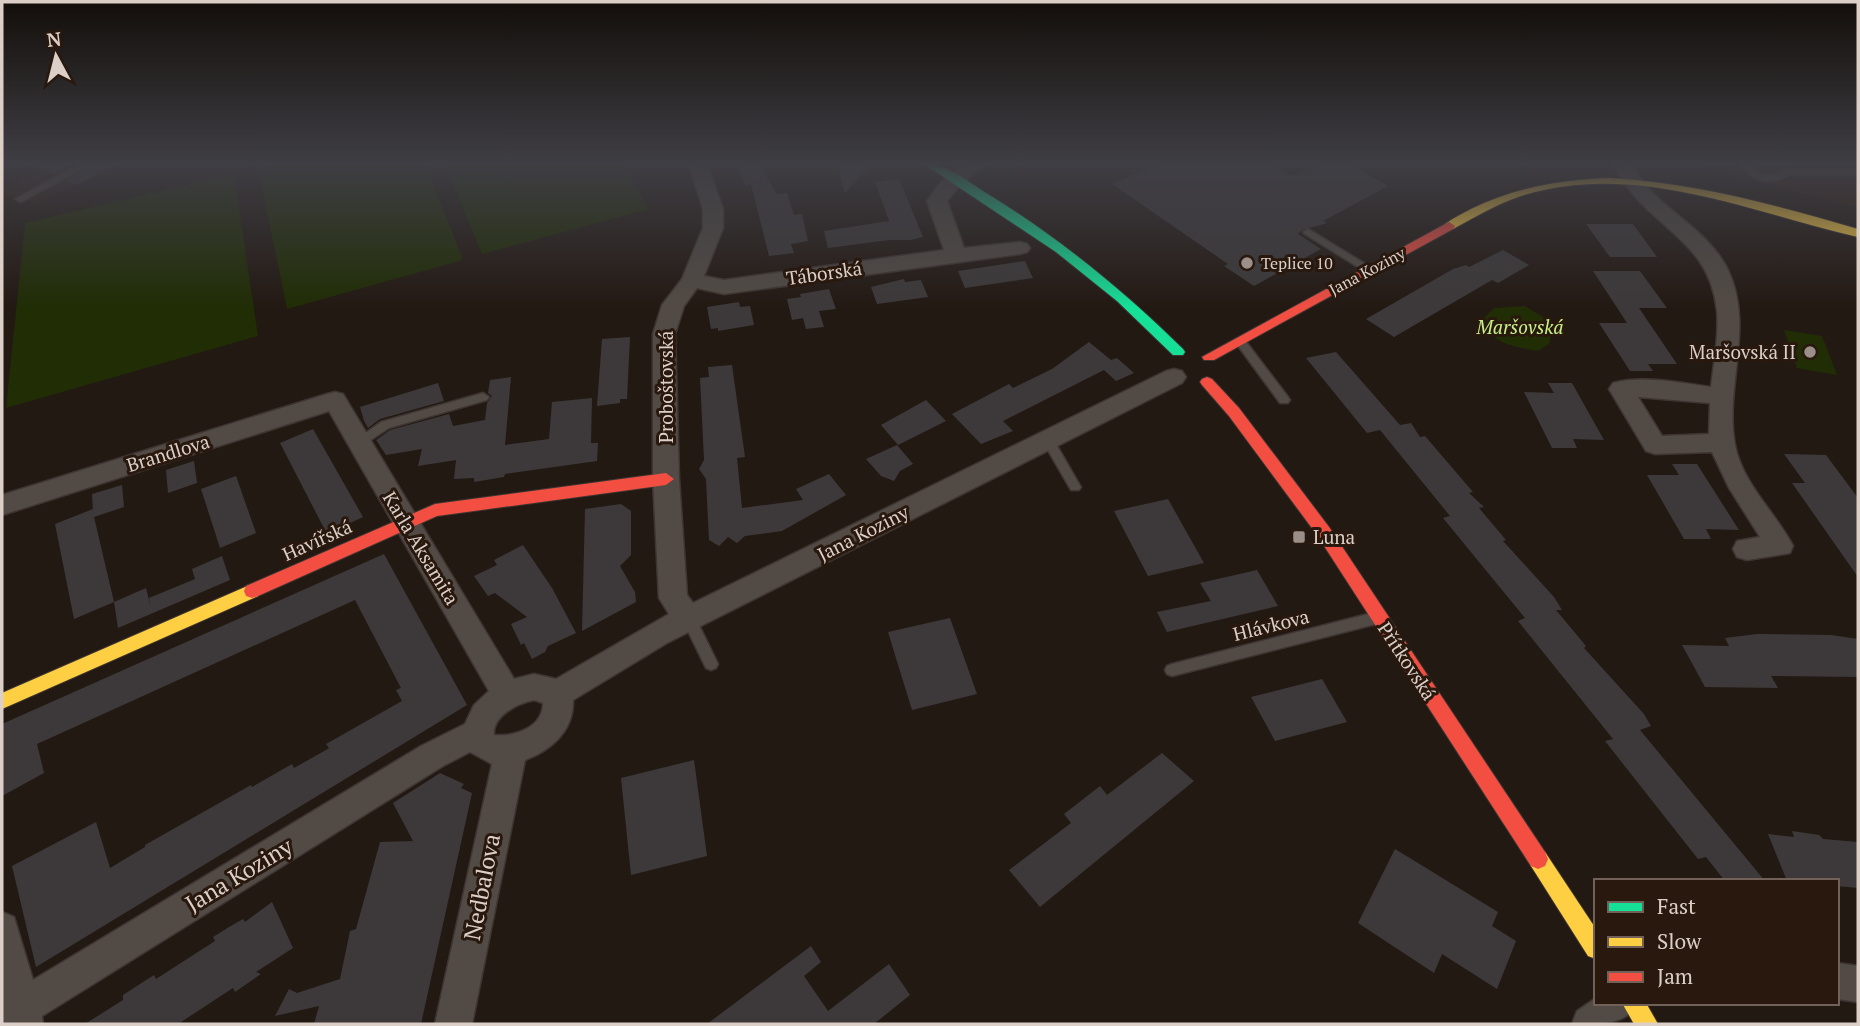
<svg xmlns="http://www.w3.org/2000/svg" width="1860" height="1026" font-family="'PT Serif',serif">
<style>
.built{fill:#321c10}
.green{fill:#202d05}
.building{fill:#3d393a}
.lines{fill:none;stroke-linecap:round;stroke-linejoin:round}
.lane-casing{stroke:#3e3532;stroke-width:3}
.street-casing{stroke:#3e3532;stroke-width:3}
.fast-casing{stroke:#3e3532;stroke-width:2}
.slow-casing{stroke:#3e3532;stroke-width:2}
.jam-casing{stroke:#3e3532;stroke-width:2}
.lane{fill:#524b45;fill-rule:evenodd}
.street{fill:#524b45;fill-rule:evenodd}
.fast{fill:#16e098;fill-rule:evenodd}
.slow{fill:#ffcf43;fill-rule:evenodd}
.jam{fill:#f24e42;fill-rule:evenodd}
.rail-casing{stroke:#59524e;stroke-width:6}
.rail{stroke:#29180d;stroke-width:4.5;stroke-dasharray:12;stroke-linecap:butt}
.poi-dot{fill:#9b8f89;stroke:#29180d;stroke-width:2.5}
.labels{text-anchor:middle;stroke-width:6;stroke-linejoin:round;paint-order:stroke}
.far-poi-label{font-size:16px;fill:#dccfc8;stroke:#29180d;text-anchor:start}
.far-street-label{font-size:16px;fill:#dccfc8;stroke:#29180d}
.street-label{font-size:19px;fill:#dccfc8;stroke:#29180d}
.park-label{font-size:19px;font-style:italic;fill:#c5f189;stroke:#29180d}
.poi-label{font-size:19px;fill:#dccfc8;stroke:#29180d;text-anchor:end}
.near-street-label{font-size:23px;fill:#dccfc8;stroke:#29180d}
</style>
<rect width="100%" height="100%" fill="#231913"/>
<!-- built -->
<path class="built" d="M53,164h65l-80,39 -36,-9v-4z
M1695,164h163v44l-91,-24z"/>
<!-- green -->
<path class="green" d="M274,164h151l38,96 -176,49 -29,-141z
M445,164h178l26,45 -167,45z
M234,174l24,162 -252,72 19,-185z
M1525,306l18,11 9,11 -3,16 -11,7c-26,-5 -43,-6 -57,-30l13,-13z
M1784,330l38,6 15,39 -40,-7z"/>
<!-- building -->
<path class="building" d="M29,164h45l-20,11z
M93,164h24l-40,21 -11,-4z
M736,164h24l17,30 10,-1 7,22 8,-1 6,27 -17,3 3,9 -25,3 -18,-72 -5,2z
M837,164h35l-27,29z
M1159,164h114l20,12 29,-12h27l39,22 -65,35 4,2 -25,7 -4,4 23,15 -67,37 -30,-20 4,-2 -116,-80z
M899,179l24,58 -12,3h-22l-61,8 -4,-17 65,-10 -14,-39z
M1586,224h47l24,33h-47z
M1503,250l26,15 -31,18 -6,-3 -98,57 -28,-18 87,-50 13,-4 3,2z
M1025,261l8,17 -68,10 -7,-17z
M1593,271h47l27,37h-28l38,56h-29l5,7h-23l-31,-48h28z
M904,279l1,3 16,-2 7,17 -51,7 -6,-17z
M829,289l7,20 -17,2 5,16 -18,2 -3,-11 -11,2 -5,-21 14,-2 -1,-3z
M739,302l1,5 10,-1 4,19 -36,6v-3l-7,1 -4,-22z
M630,337l-3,62h-7v4l-23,3 5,-67z
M1089,342l22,18 6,-2 17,15 -18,8 -12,-11 -101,51 10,10 -32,13 -29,-30 57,-30 4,4 39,-19z
M1336,352l64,73 11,-2 9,14 5,-1 48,56 -4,1 15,14 -5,1 27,32 -3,1 51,56 8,13h-6l30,36 -2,2 60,66 7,12 -11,4 125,151h-40l-19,-24 -8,2 -93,-118 8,-2 -95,-118 7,-3 -82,-100 7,-2 -70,-86 -13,3 -61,-75z
M732,365l13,92 -8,1 5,50 61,-8 -7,-11 33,-15 17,21 -64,36 -37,5 -8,7 -9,-6 -9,9 -10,-6 -3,-61 -7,-10 5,-9 -4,-82 9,-1 -1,-10z
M511,377l-6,68 44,-6 3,-37 40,-4 -1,45h7l-1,18 -92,13 -1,3 -30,5v-4l-20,1 2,-19 -38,6 4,-17 -36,6 -10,-15 14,-10 59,-16 4,12 32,-6 2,-17 5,-7 -4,-3 2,-13z
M438,383l6,18 -64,18 -12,9 -4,-7 -4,-14z
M1548,383h24l32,57 -31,-1 4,9h-25l-28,-56 30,1z
M926,400l20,21 -48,24 -17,-20z
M313,429l50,88 -36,17 -47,-91z
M897,445l16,19 -13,7 -6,10 -13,-5 -15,-17z
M1784,454l42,1 32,43v79l-66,-94h13z
M194,461l3,22 -29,10 -2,-23z
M1672,464h25l42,66 -33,-1 5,10h-27l-37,-64h32z
M236,476l20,57 -36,15 -19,-59z
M122,485l2,22 -30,10 20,85 32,-14 5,20 -2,-10 46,-19 -3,-10 30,-13 8,24 -112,48 -4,-26 -40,17 -19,-95 38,-15v3l-1,-18z
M1168,499l36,64 -56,13 -34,-65z
M621,504l10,7v44l-11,11 15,26 1,10 -54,29 3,-122z
M523,545l29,43 24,45 -28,13 -3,6 -13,7 -8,-16 -3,2 -10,-21 16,-7 -32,-24 -7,3 -14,-20 23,-11 -3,-5z
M384,554l83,151 -431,262 -24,-101 84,-44 14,46 35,-21v-2l106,-60 1,2 40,-23 2,4 32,-18 3,-2 -3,-4 76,-43 -6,-11 5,-2 -46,-88 -318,144 7,29 -42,23v-72z
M1257,570l21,36 -111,26 -10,-20 54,-11 -11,-18z
M950,618l27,76 -65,16 -24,-78z
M1757,634l74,1 27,4v38l-87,-1 7,12 -73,-1 -23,-42 47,1 -4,-8z
M1322,679l25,43 -72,19 -24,-44z
M1162,753l32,28 -154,126 -31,-37 62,-47 -7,-9 36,-28 7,9z
M694,760l13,96 -76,19 -10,-97z
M440,773l24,11 -3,4 11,5 -51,231h-107l5,-18 -44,10 14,-27 8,4 43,-14 10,-48 6,-2 24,-87 33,-1 -20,-38z
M1792,831l27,4 4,4 35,3v46l-21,-2v-5h-50l-19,-47 26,3z
M1395,849l103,63 -6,14 24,15 -19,48 -55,-35 -8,19 -76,-50z
M272,902l21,46 -37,24 5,2 -26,18 -2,-4 -55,36h-93l38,-24v-5l31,-20 2,4 59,-38 -2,-4 16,-10 14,-8 2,3z
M811,946l10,16 -17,14 24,35 61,-47 21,31 -36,29h-167z"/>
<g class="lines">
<!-- lane casing -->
<g class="lane-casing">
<path id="lane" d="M80,164h11l-68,37 -3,1 -5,-3z
M1739,164h9l12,10 5,1h8l14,-6h71v6h-69l-11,5 -13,1 -11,-3z
M1308,229l64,39 2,2 -2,2h-6l-61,-38 -2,-2z
M1240,338l4,1 44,58 2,3 -2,3h-8l-44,-60 -1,-2z
M483,393l6,4 -2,3 -98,28 -26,17 -4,1 -6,-4 28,-20z
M1048,436l4,1 27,47 2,3 -2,3h-8l-29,-50z
M1376,612l5,2 2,4 -2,4 -5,2 -204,52 -5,-2 -2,-4 2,-4 5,-2z
M689,613l5,2 22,45 2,4 -2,4 -5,2 -5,-2 -24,-49 2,-4z"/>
</g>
<!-- street casing -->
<g class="street-casing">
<path id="street" d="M689,164h18l16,45v19l-19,48 20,4 220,-30 -17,-49c19,-27 27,-37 60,-37l-25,19 -15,18 17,47 56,-6 7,2 3,4 -3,4 -7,2 -296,40 -27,-6 -13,18 -9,28 4,145 8,116 6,8 473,-232 8,-2 8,2 4,6 -4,6 -515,260 -94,57c1,31 -22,50 -48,60l-53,264h-37l57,-260 -22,-12 -27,14 -401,250 1,8h-41v-112l12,5 19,63 388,-234 44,-22 9,-19 15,-14 -160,-280 -327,104v-20l325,-101 8,-2 8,2 171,285 20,-5 22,5 113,-65 -10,-16 -6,-119v-145l9,-29 20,-26 21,-51v-19zM534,700l9,3c0,25 -29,34 -49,32 -2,-19 24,-32 40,-35z
M1612,164h19c7,10 14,21 23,30 25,25 58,43 74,76 27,57 -4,117 7,175 7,38 41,68 58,101l-3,7 -43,7 -10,-3 -4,-8 4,-8 23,-4 -31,-49 -17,-36 -57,2 -9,-3 -37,-62 4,-6c30,-8 67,0 98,4 3,-25 8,-51 6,-76 -6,-56 -40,-72 -76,-108 -11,-11 -20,-25 -29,-39zM1638,397l72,6 -1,31 -47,2z
M1837,963l21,3v36l-21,-3z
M1596,998v5h42c-12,23 -40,21 -66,21l5,-13z"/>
</g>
<!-- fast casing -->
<g class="fast-casing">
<path id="fast" d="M924,164c23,0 43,17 62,29 72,44 137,97 197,156l2,3 -2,3h-10l-56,-54 -61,-49z"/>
</g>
<!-- slow casing -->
<g class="slow-casing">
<path id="slow" d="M1610,178c86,5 166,27 248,51v8c-108,-25 -224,-77 -337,-41 -24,8 -46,21 -68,33h-8l-2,-3c8,-7 19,-12 28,-17 45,-22 90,-29 139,-31z
M252,584l6,2 2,5 -2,5 -256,113v-16z
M1538,849l7,3 51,77v30l-8,-3 -57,-90 -3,-7 3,-7z
M1622,1003h24l12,21h-24z"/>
</g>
<!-- jam casing -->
<g class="jam-casing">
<path id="jam" d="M1449,222l6,4 -2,3 -239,131h-10l-2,-3z
M1207,377l5,2 27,29 90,119 216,325 3,7 -3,7 -7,3 -7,-3 -214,-331 -88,-119 -27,-31 -2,-3 2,-3z
M666,473l8,6 -8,6 -229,31 -179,80 -6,2 -6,-2 -2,-5 2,-5 189,-82z"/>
</g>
<!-- lane -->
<use href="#lane" class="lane"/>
<!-- street -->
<use href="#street" class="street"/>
<!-- fast -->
<use href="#fast" class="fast"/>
<!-- slow -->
<use href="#slow" class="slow"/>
<!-- jam -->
<use href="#jam" class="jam"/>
<!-- rail casing -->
<g class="rail-casing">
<path id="rail" d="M2,166l3,-2"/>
</g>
<!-- rail -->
<use href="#rail" class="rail"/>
</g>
<!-- sky -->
<linearGradient id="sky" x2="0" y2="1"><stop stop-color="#130e0a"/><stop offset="0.53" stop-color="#3f3e44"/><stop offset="1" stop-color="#3f3e44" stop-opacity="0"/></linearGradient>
<rect width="1860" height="308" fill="url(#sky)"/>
<!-- markers -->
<g class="poi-dot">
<circle cx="1247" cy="263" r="7"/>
<circle cx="1810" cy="352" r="7"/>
<rect x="1292" y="530" width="14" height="14" rx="3.5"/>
</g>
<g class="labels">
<!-- far-poi labels -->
<g class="far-poi-label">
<text x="1261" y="269">Teplice 10</text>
</g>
<!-- far-street labels -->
<g class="far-street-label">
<text transform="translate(1367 271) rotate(-28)" y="6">Jana Koziny</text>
</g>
<!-- street labels -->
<g class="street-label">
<text transform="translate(824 273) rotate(-8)" y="7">Táborská</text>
<text transform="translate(666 387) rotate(-90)" y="7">Proboštovská</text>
<text transform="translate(168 453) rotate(-17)" y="7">Brandlova</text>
<text transform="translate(863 533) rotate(-27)" y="7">Jana Koziny</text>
<text transform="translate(317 540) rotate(-24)" y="7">Havířská</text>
<text transform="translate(421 548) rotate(59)" y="7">Karla Aksamita</text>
<text transform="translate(1271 625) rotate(-14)" y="7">Hlávkova</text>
<text transform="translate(1407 661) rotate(57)" y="7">Přítkovská</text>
</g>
<!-- park labels -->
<g class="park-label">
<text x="1520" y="334">Maršovská</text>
</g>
<!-- poi labels -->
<g class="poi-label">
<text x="1796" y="359">Maršovská II</text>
<text x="1313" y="544" text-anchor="start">Luna</text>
</g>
<!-- near-street labels -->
<g class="near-street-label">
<text transform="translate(239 875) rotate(-31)" y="8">Jana Koziny</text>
<text transform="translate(482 887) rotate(-79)" y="8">Nedbalova</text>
</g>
</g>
<!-- border -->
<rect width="1860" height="1026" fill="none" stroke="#dccfc8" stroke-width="7"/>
<!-- legend -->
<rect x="1594" y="879" width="245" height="126" fill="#29180d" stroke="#716158" stroke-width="2"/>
<rect x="1608" y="902" width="35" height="10" fill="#16e098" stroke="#716158" stroke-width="2"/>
<text x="1657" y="914" font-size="21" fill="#dccfc8">Fast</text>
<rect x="1608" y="937" width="35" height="10" fill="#ffcf43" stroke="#716158" stroke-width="2"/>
<text x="1657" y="949" font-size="21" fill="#dccfc8">Slow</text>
<rect x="1608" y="972" width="35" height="10" fill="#f24e42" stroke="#716158" stroke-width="2"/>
<text x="1657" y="984" font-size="21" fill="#dccfc8">Jam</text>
<!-- north arrow -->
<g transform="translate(56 56) rotate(353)" stroke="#29180d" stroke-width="5" paint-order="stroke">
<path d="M0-5L12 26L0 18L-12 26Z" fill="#dccfc8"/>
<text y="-10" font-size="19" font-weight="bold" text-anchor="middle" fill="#dccfc8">N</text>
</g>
</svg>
